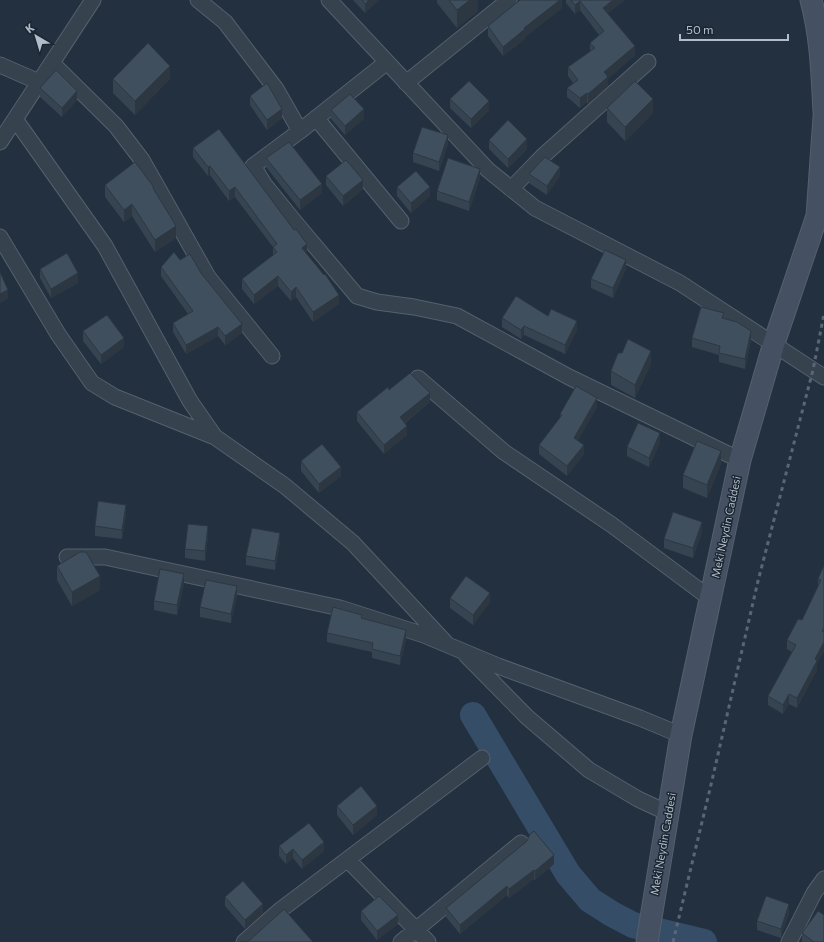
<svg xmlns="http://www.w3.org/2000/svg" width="824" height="942" font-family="Commissioner,sans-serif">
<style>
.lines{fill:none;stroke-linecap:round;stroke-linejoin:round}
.river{stroke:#354d67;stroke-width:26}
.street-casing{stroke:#55606d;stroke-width:17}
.secondary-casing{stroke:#55606d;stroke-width:23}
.street{stroke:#37424f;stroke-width:15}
.secondary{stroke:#455162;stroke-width:21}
.rail{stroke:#596676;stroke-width:3;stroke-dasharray:4 4;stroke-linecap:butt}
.wall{fill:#364451}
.shaded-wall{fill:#2c3742}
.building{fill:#3f4f5e;stroke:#2c3742}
.labels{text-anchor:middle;stroke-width:3;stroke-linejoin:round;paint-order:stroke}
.street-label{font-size:11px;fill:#b3bdca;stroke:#1c2734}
</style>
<rect width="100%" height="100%" fill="#23303f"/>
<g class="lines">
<!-- river -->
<path class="river" d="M473,715l95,159 22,26 22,14 21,11 71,17"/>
<!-- street casing -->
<g class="street-casing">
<path id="street" d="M198,0l27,22 51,67 24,42
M329,0l159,170 47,38 145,75 133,87 11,7
M387,62l-87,69 -47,35 11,18 30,37 63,75 20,6 37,5 43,9 112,61 171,83
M52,63l64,63 26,34 66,117 64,79
M0,65l39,17
M406,83l103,-83
M316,118l85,103
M15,119l90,127 85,155 25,36
M0,142l93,-142
M511,189l33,-34 104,-93
M0,237l58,97 34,49 23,14 100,40 70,49 68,57 92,99
M418,378l86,74 108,73 99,74
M67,557h38l235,51 84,27 74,31 142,52 41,17
M466,655l61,62 62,53 49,29 30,14
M348,860l80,82
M244,942l35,-31 203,-153
M401,942l120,-99
M789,942l25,-49 10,-14"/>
</g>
<!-- secondary casing -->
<g class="secondary-casing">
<path id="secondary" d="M811,0c10,37 11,74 13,112
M647,942l34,-207 59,-275 34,-117 43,-127 7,-99"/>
</g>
<!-- street -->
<use href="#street" class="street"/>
<!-- secondary -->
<use href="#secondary" class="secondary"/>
<!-- rail -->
<path class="rail" d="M673,942l37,-153 48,-208 55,-211 11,-56"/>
</g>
<!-- wall -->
<path class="wall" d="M353,0h26l-14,13z
M437,0h41v11l-21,17 -20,-25z
M562,0v8l-37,29v2l-22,17 -15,-20v-10z
M566,0h59l-17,13 27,42 -27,24v7l-20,18 -1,-2 -7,6 -13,-11v-9l6,-5 -5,-7v-9l22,-15v-9l9,-8 -19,-25 -5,4 -9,-11z
M113,79h57l-35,36 -22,-22z
M40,88l37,12 -15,17 -22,-20z
M250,96l32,22 -15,12 -17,-25z
M450,99l39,11 -18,18 -21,-20z
M607,108l46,5 -28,28 -18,-19z
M331,110l33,9 -19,16 -14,-16z
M489,140l38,9 -19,19 -19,-19z
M448,144l-9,27 -26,-9v-9z
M193,148l114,105h-1l33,51 -26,18 -17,-25 -5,4 -13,-15 -24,18 -12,-15v-10l31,-23v-9l-38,-50 -6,4 -19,-26 -2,1 -15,-19z
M266,158l56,35 -22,17 -34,-43z
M529,174l31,2 -13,19 -18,-12z
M326,176l37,13 -20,17 -17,-21z
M480,178l-11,33 -32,-11v-9z
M105,185l48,4 23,49 -21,14 -23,-36 -8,6 -19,-25z
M397,187l33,9 -19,17 -14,-17z
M180,260l21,13 41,60 -17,12 -7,-9 -32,18 -13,-22v-9l15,-9 -27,-38v-9z
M40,269l38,14 -27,15 -11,-20z
M626,269l-13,29 -22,-10v-9z
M548,316l29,14 -12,24 -41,-19 -3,4 -19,-12v-9z
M724,319l27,21 -6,29 -26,-7v-7l-27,-8v-9z
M83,331l41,16 -23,17 -18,-23z
M651,364l-16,34 -24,-13v-14z
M389,390l41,12 -25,21 2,12 -23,19 -27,-33v-9z
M597,407l-19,33 6,14 -17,22 -28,-22v-9l21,-27v-4z
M660,443l-11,24 -22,-11v-9z
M301,461l40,15 -22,17 -18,-22z
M721,464l-14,34 -24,-10v-13z
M126,514l-4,25 -27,-3v-10z
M702,531l-9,27 -29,-10v-9z
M208,536l-3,25 -20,-3v-9z
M280,542l-5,28 -29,-5v-9z
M824,565v86l-7,12v7l-20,38 -8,-4 -6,10 -15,-9v-9l24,-44 -5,-3v-9l15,-20 16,-34v-7z
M57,566l43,24 -28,16 -15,-26z
M184,584l-7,31 -23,-5v-9z
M237,595l-6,28 -31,-6v-10z
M450,598l40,4 -17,23 -23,-17z
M362,618l44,21 -6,26 -28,-7v-6l-45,-10v-9z
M337,806l40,9 -24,20 -16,-20z
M527,841l27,23 -19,16 -1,-1 -25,19 -2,-3 -47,39 -14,-17v-9z
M279,846l45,5 -22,18 -9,-11 -7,6 -7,-8z
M225,897l38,16 -18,16 -20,-23z
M361,911l37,13 -21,16 -16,-20z
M789,913l-8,25 -24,-8v-9z
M802,933l22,9h-22z"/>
<!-- shaded-wall -->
<path class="shaded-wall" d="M369,0h10l-14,13v-9z
M470,0h8v11l-21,17v-18z
M560,0h2v8l-37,29v2l-22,17v-9l21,-19z
M613,0h12l-22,17v-9z
M580,1v9l-5,4v-9z
M635,46v9l-27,24v7l-20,18v-10l16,-22z
M170,66v13l-35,36v-14z
M77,91v9l-15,17v-9z
M587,93v9l-7,6v-10z
M653,99v14l-28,28v-14z
M489,101v9l-18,18v-9z
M282,109v9l-15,12v-10z
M364,109v10l-19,16v-9z
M448,135v9l-9,27v-9z
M527,139v10l-19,19v-9z
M210,166v9l-2,1v-9z
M560,167v9l-13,19v-9z
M480,169v9l-11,33v-9z
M363,180v9l-20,17v-10z
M322,184v9l-22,17v-10z
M235,187v10l-6,4v-10z
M430,187v9l-19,17v-10z
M132,204v12l-8,6v-12z
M176,226v12l-21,14v-12z
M307,244v9l-5,4v-9z
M626,260v9l-13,29v-10z
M78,273v10l-27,15v-9z
M278,276v10l-24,18v-9z
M296,287v10l-5,4v-9z
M8,290v9l-8,4v-9z
M339,295v9l-26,18v-10z
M577,321v9l-12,24v-9z
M242,324v9l-17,12v-9z
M524,326v9l-3,4v-9z
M218,327v9l-32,18v-9z
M751,331v9l-6,29v-10z
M124,338v9l-23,17v-9z
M651,351v13l-16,34v-13z
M430,393v9l-30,24v-9z
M597,398v9l-23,40v-9z
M407,426v9l-23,19v-9z
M660,433v10l-11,24v-9z
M584,445v9l-17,22v-10z
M721,451v13l-14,34v-13z
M341,467v9l-22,17v-9z
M126,505v9l-4,25v-9z
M702,522v9l-9,27v-10z
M208,526v10l-3,25v-10z
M280,533v9l-5,28v-9z
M184,574v10l-7,31v-10z
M100,576v14l-28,16v-14z
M237,586v9l-6,28v-9z
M490,593v9l-17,23v-10z
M406,630v9l-6,26v-9z
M824,642v9l-7,12v7l-20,38v-10l18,-39z
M789,694v10l-6,10v-9z
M377,806v9l-24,20v-10z
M324,842v9l-22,18v-9z
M293,849v9l-7,6v-9z
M554,855v9l-19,16v-9z
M534,870v9l-25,19v-9z
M507,886v9l-47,39v-9z
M263,904v9l-18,16v-9z
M789,904v9l-8,25v-9z
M398,915v9l-21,16v-9z"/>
<!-- building -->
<path class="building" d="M362,0h7l-4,4z
M449,0h21l-13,10z
M520,0h40l-36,28 1,1 -22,18 -15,-21z
M571,0h42l-10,8 32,38 -31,26 4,5 -20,17 -1,-1 -7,5 -13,-10 11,-8 -10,-13 27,-19 -5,-5 14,-12 -24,-30 -5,4z
M148,43l22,23 -35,35 -22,-22z
M56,70l21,21 -15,17 -22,-20z
M469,81l20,20 -18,18 -21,-20z
M635,81l18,18 -28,28 -18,-19z
M267,83l15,26 -15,11 -17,-24z
M350,94l14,15 -19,17 -14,-16z
M508,120l19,19 -19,20 -19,-19z
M422,127l26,8 -9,27 -26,-9z
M219,129l75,101 2,-1 11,15 -5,4 22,27 1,-1 14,21 -26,17 -17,-25 -5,5 -13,-16 -24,19 -12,-16 35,-27 -4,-5 4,-3 -42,-57 -6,4 -19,-25 -2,1 -15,-19z
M289,142l33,42 -22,16 -34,-42z
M545,157l15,10 -13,19 -18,-12z
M448,158l32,11 -11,33 -32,-11z
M346,160l17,20 -20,16 -17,-20z
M135,162l18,24v2l23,38 -21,14 -23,-36 -8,6 -19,-25z
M416,171l14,16 -19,16 -14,-16z
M605,250l21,10 -13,28 -22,-9z
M174,252l6,8 10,-6 11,19 41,51 -17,12 -7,-9 -32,18 -13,-22 20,-12 -32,-44z
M67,253l11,20 -27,16 -11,-20z
M0,272l8,18 -8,4z
M516,296l32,20 3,-7 26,12 -12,24 -41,-19 -3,4 -19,-12z
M701,307l23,6 -2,5 15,4 14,9 -6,28 -26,-6 1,-7 -28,-8z
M107,315l17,23 -23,17 -18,-24z
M628,339l23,12 -16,34 -24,-14 7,-18h4z
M410,373l20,20 -30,24 7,9 -23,19 -27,-33 31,-25 1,3z
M576,386l21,12 -23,40 10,7 -17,21 -28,-21 23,-30 -2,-1z
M638,423l22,10 -11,25 -22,-11z
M697,441l24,10 -14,34 -24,-10z
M322,444l19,23 -22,17 -18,-23z
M98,501l28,4 -4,25 -27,-4z
M673,512l29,10 -9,26 -29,-9z
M188,524l20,2 -3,25 -20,-2z
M252,528l28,5 -5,28 -29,-5z
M80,552h6l14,24 -28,16 -15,-26z
M824,565v63l-2,3 2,1v10l-9,17 2,2 -20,37 -8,-4 -6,11 -15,-9 28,-51 -9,-5 11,-21 4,1 19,-40 -3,-1z
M160,569l24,5 -7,31 -23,-4z
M466,576l24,17 -17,22 -23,-17z
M206,580l31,6 -6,28 -31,-7z
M333,607l29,8 -1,3 45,12 -6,26 -28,-7 1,-6 -46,-10z
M361,786l16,20 -24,19 -16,-19z
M309,823l15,19 -22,18 -9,-11 -7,6 -7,-9z
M534,831l20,24 -19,16 -1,-1 -25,19 -2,-3 -47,39 -14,-17 81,-67 3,-7z
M243,881l20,23 -18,16 -20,-23z
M379,896l19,19 -21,16 -16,-20z
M766,896l23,8 -8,25 -24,-8z
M284,909l29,33h-73l1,-1 4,1 5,-2z
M818,911l6,4v27h-10l-12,-9z"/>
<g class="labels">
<!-- street labels -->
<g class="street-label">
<text transform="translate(726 527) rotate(-78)" y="4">Meki Neydin Caddesi</text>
<text transform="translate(663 844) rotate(-80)" y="4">Meki Neydin Caddesi</text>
</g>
</g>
<!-- north arrow -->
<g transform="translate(36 36) rotate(322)" stroke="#1c2734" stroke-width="3" paint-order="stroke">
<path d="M0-3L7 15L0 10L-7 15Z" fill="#b3bdca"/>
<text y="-6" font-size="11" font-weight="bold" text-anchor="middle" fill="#b3bdca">K</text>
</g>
<!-- scale -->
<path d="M680 34v6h108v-6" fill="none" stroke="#b3bdca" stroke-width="2"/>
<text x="686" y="34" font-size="12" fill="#b3bdca" stroke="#1c2734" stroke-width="3" paint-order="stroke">50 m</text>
</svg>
